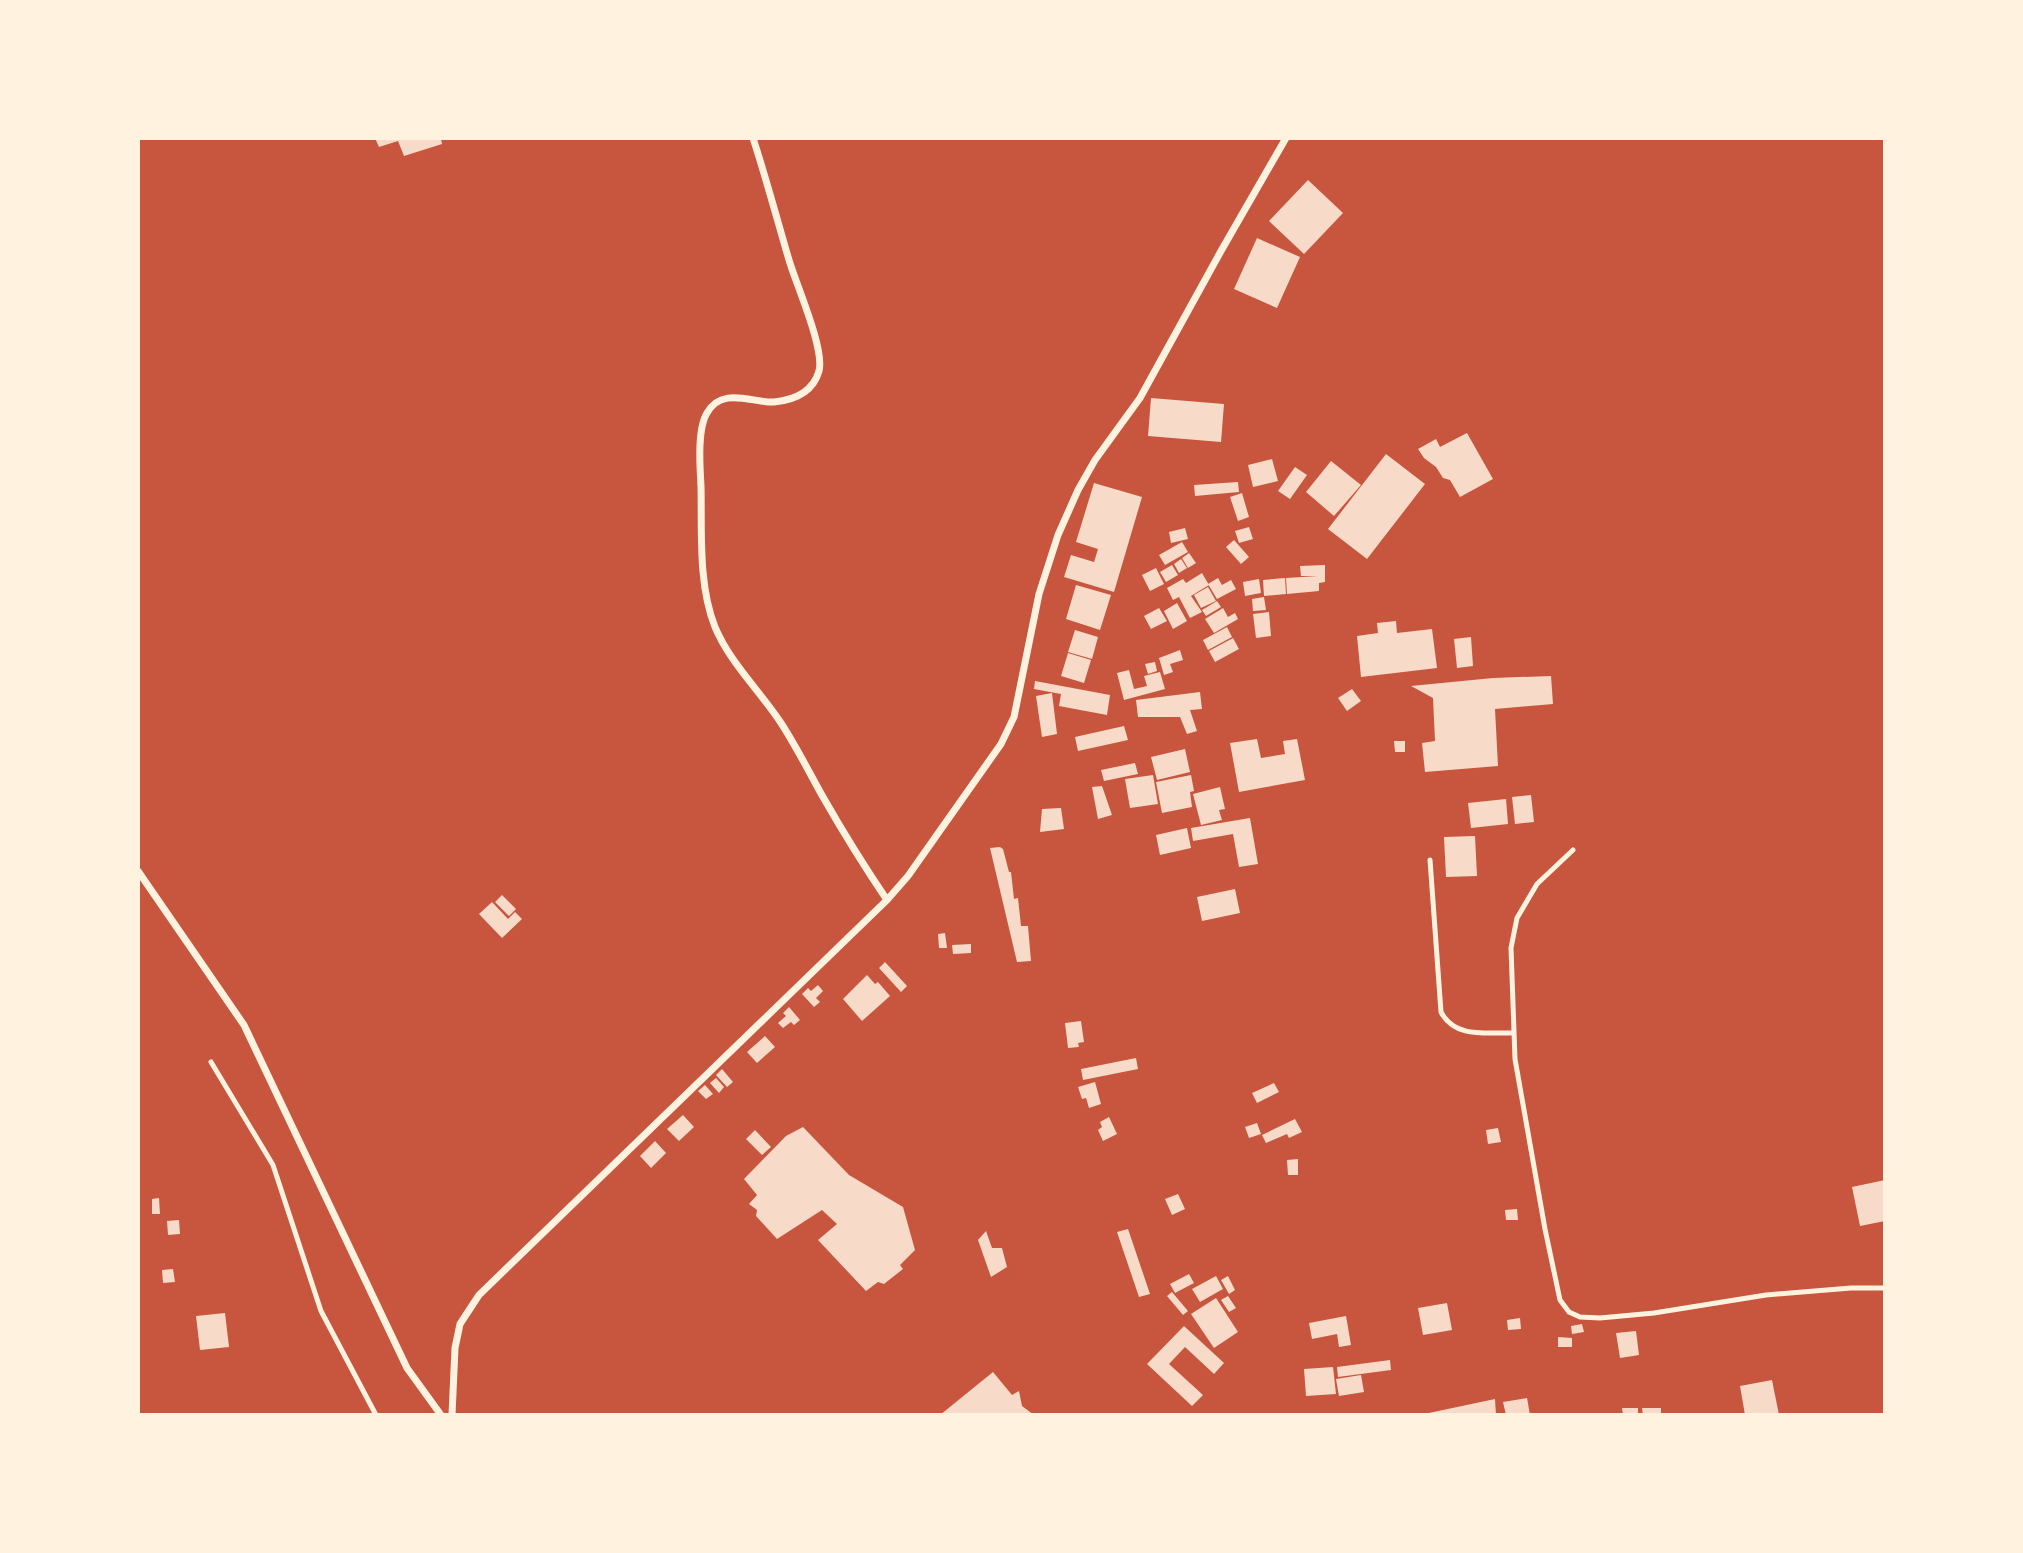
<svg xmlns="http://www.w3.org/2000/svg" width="2023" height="1553" font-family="'Source Sans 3',sans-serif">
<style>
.building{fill:#f7dbc8}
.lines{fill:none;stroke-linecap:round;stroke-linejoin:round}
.service{stroke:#fff3e0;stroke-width:5}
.minor{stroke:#fff3e0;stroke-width:7}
</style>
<rect width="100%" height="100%" fill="#c8553d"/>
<!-- building -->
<path class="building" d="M375,138h66l1,6 -38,12 -6,-15 -19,6z
M1308,180l35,33 -39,41 -35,-33z
M1257,238l43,19 -23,51 -43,-19z
M1151,398l73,6 -3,38 -73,-6z
M1467,433l26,46 -33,18 -10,-17 -7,-2 -7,-11 -12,-9 -6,-9 18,-10 4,8z
M1386,454l39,30 -58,75 -39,-30z
M1272,459l6,22 -25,6 -5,-22z
M1331,461l30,24 -27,31 -28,-24z
M1295,467l12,8 -17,24 -12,-8z
M1238,482l1,10 -44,4 -1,-11z
M1094,483l48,14 -28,95 -50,-15 7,-22 23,7 4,-13 -22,-7z
M1242,493l7,24 -11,4 -8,-24z
M1249,527l4,12 -14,4 -4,-12z
M1185,528l3,11 -17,4 -2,-11z
M1234,540l15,17 -8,7 -15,-17z
M1182,542l6,10 -23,13 -6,-10z
M1189,553l7,10 -8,5 -6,-10z
M1181,559l6,9 -8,5 -5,-9z
M1172,565l6,10 -12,7 -6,-10z
M1325,565v17l-6,1v8l-32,3 -1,-16 32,-2h-17l-1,-10z
M1156,568l8,16 -14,7 -8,-16z
M1202,573l7,12 -18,11 11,16 -12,6 -11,-21 -6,3 -6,-12 16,-9 3,4z
M1218,578l4,7 9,-5 5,9 -19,10 -9,-15z
M1285,578l1,16 -22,2 -1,-16z
M1259,579l2,14 -16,3 -2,-14z
M1076,585l35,10 -11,35 -34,-11z
M1208,587l8,14 -15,7 -7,-13z
M1264,597l2,13 -13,1 -1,-12z
M1217,601l4,6 -15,9 -4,-6z
M1177,603l10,18 -14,8 -9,-18z
M1159,608l8,13 -16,8 -7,-13z
M1223,608l5,9 7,-4 3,6 -24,14 -9,-14z
M1269,612l2,24 -15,2 -3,-24z
M1396,621l1,12 35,-4 5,39 -76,9 -4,-41 21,-3 -1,-10z
M1227,627l5,10 -24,13 -5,-10z
M1075,630l23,7 -6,22 -24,-7z
M1471,637l2,29 -16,2 -3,-29z
M1233,638l6,11 -24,13 -6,-11z
M1180,650l3,10 -13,4 3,8 -9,3 -5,-17z
M1068,653l23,7 -7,23 -23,-7z
M1155,662l2,9 -9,3 -3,-10z
M1129,670l5,19 13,-3 -3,-10 16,-4 5,17 -41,11 -7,-27z
M1551,676l2,28 -58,5 3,57 -73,6 -3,-29 13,-2 -2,-43 -22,-12 82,-8z
M1035,681l75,14 -3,20 -48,-9 2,-12 -27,-5z
M1352,689l9,12 -14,10 -9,-13z
M1200,692l2,17 -12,1 7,21 -10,3 -7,-17h-42l-2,-17z
M1052,693l5,41 -15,3 -6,-41z
M1124,726l4,14 -50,11 -3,-14z
M1257,739l4,19 24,-4 -2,-13 14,-2 8,41 -66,12 -9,-49z
M1394,741h11v11h-10z
M1185,749l5,23 -33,8 -6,-23z
M1135,763l3,11 -34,7 -3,-11z
M1153,775l5,29 -28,4 -5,-29z
M1191,775l3,16 -4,1 2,15 -30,6 -6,-31z
M1102,786l10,29 -14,4 -6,-32z
M1220,787l5,22 -6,1 3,10 -21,5 -8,-31z
M1531,795l3,27 -19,2 -3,-27z
M1506,799l2,25 -37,4 -3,-25z
M1061,808l3,21 -24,3 2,-23z
M1250,818l8,46 -19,3 -6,-33 -40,7 -2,-13z
M1187,828l4,20 -31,7 -4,-20z
M1475,836l2,40 -31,1 -2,-40z
M1000,847l3,2 6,23h2l3,27 4,-1 3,28h7l3,35 -14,1 -27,-114z
M1235,889l5,24 -38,8 -5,-24z
M502,895l14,14 -7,7 -14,-14z
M492,902l16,17 7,-7 7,7 -20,19 -23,-24z
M945,933l2,15h-8l-1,-14z
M971,944v9l-18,1 -1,-9z
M885,962l22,24 -6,6 -22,-24z
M867,975l8,9 3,-2 12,14 -28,25 -19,-22z
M818,985l5,6 -7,7 4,4 -6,5 -12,-13 6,-6 3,3z
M789,1007l11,13 -6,5 -3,-3 -8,6 -5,-5 8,-7 -3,-3z
M1081,1021l3,21 -6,1 1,4 -11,1 -3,-25z
M765,1036l10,11 -18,16 -10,-11z
M1136,1058l2,11 -55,11 -2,-11z
M722,1069l11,13 -6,5 -11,-12z
M716,1078l8,9 -5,6 -9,-10z
M1095,1082l6,22 -12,4 -3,-10 -4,1 -4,-12z
M1274,1083l5,9 -22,11 -5,-10z
M705,1085l8,9 -7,5 -8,-8z
M683,1115l11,12 -15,14 -12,-12z
M1109,1117l8,17 -14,7 -5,-11 4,-3 -2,-5z
M1295,1119l7,13 -13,6 -2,-4 -21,9 -4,-8z
M1257,1123l4,11 -12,4 -4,-11z
M803,1127l46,48 54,32 12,43 -15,15 3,4 -19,15 -6,-2 -12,9 -48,-51 19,-16 -15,-14 -45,29 -21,-23 1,-6 -8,-6 8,-9 -13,-16 42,-43z
M1498,1128l3,14 -13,2 -2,-14z
M755,1130l16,17 -9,8 -16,-16z
M655,1141l11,12 -15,15 -11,-12z
M1298,1159v16h-10l-1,-15z
M1885,1180v41l-25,5 -8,-39z
M1178,1194l7,15 -13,6 -7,-16z
M159,1198l1,16h-8v-15z
M1517,1209l1,11h-12l-1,-10z
M179,1220l1,14 -12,1 -1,-14z
M1128,1229l22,65 -11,3 -22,-65z
M986,1231l6,17h10l5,19 -16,10 -13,-37z
M173,1269l2,13 -12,1 -1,-13z
M1189,1274l5,9 -19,10 -5,-9z
M1216,1276l7,13 -23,13 -8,-13z
M1228,1276l7,14 -6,4 -8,-14z
M1172,1292l16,19 -5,4 -16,-19z
M1228,1296l8,12 -7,4 -8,-12z
M1216,1298l22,34 -24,16 -23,-34z
M1447,1303l5,27 -29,5 -5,-27z
M225,1313l4,34 -29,3 -4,-34z
M1346,1316l5,29 -12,2 -2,-13 -25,5 -3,-16z
M1520,1318l1,11 -13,1 -1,-10z
M1582,1324l2,8 -12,2 -1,-8z
M1184,1326l40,37 -10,11 -29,-27 -16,17 34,31 -11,11 -45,-42z
M1636,1331l3,24 -19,3 -4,-25z
M1558,1337l14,1v9h-14z
M1390,1360l1,10 -53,7 -1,-10z
M1333,1367l3,27 -30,2 -2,-27z
M993,1372l19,23 7,-4 3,15 12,9h-94z
M1361,1375l3,17 -25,4 -3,-17z
M1772,1380l7,35h-34l-5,-29z
M1527,1398l3,17h-24l-3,-13z
M1495,1399l1,16h-72v-1z
M1622,1408h16v7h-15z
M1642,1408h19v7h-18z"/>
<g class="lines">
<!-- service -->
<path class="service" d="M1573,850l-36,34 -20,34 -6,30 4,111 30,170 15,71 9,12 11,5 20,1 54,-5 112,-18 85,-7h34
M1430,860l11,152c14,27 46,20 72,21
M211,1062l62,103 48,146 55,104"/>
<!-- minor -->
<path class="minor" d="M753,138c13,40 24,81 36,122 7,24 36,89 30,111 -6,21 -25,29 -45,31 -22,1 -52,-16 -67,11 -10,16 -7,54 -6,73 1,46 -3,98 14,141 15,36 45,64 66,96 15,23 28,49 42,74 20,35 41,69 64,103
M138,871l106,154 163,343 34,47
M452,1415l3,-67 5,-24 19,-29 408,-395 21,-24 93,-132 13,-27 25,-123 19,-59 20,-45 17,-30 45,-62 81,-147 65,-113"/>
</g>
<!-- border -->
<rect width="2023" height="1553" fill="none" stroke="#fff3e0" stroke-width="280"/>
</svg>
